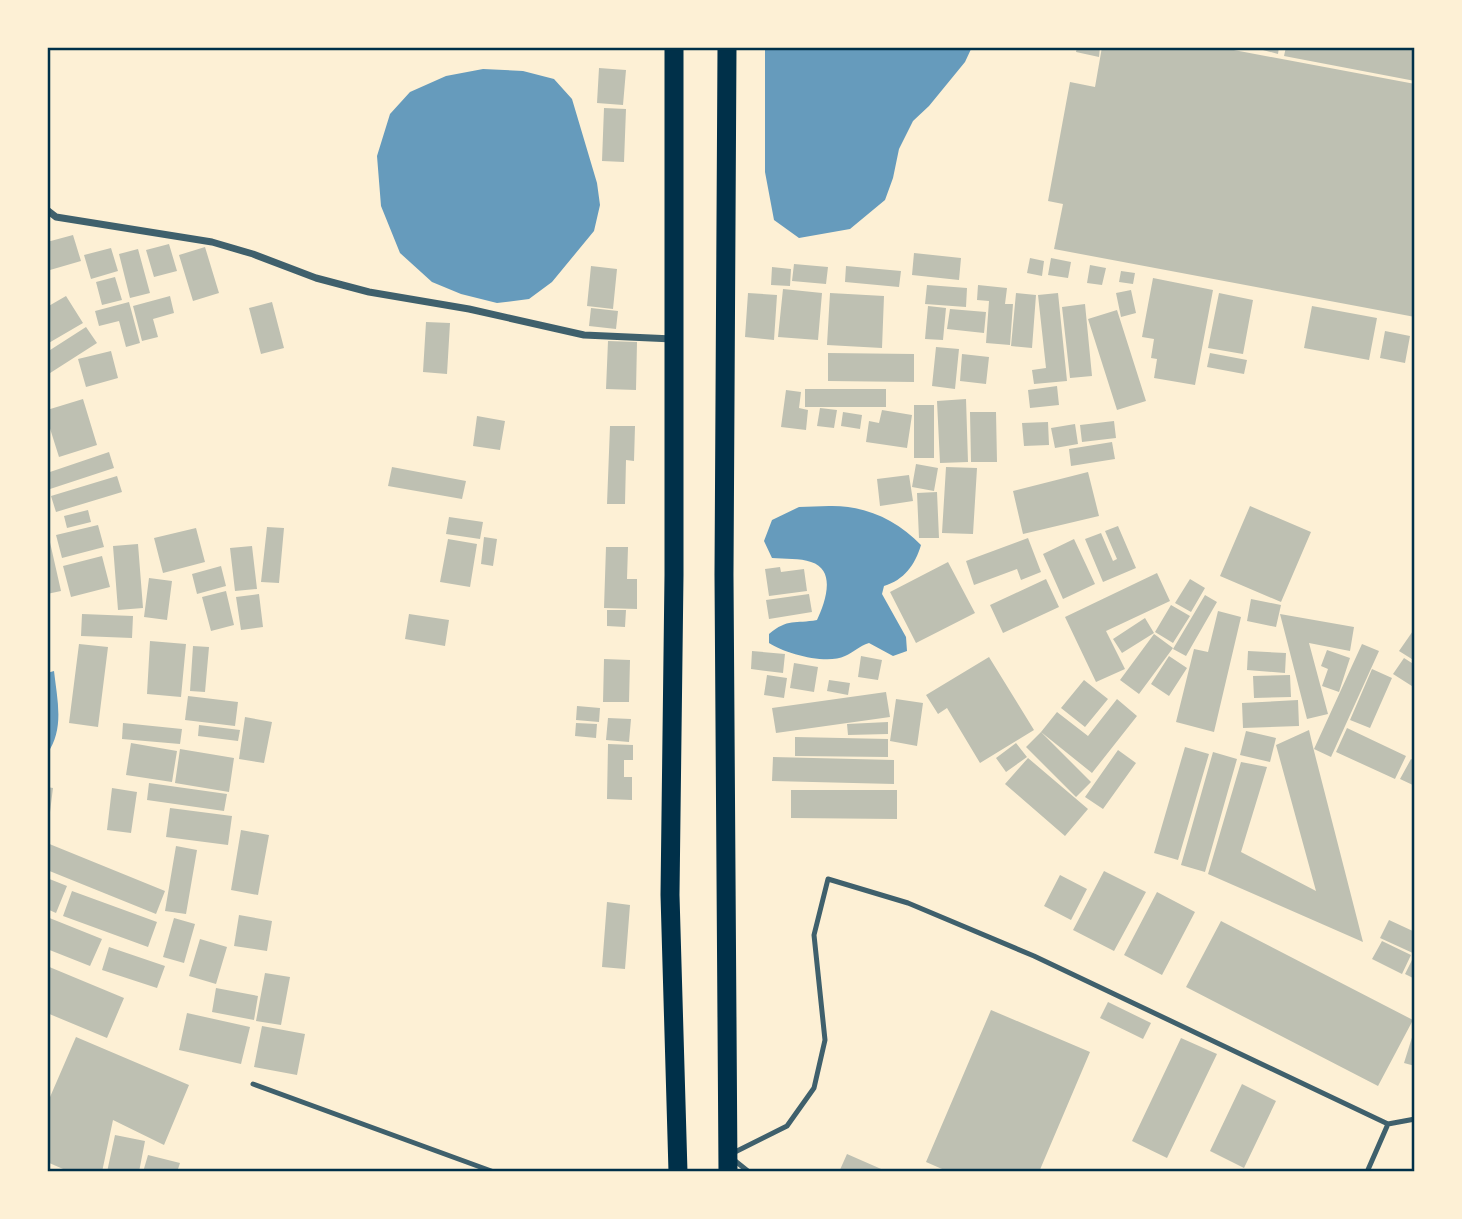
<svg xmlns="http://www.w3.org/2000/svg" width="1462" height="1219" font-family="'Roboto Condensed',sans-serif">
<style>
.water{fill:#669bbc}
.building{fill:#bec0b2}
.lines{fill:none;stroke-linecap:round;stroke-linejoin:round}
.service{stroke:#3f606c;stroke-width:5}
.minor{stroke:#3f606c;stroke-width:7}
.trunk{stroke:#003049;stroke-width:19}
.neatline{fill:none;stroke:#003049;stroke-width:2.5}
</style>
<rect width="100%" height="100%" fill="#fdf0d5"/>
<!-- water -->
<path class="water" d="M765,47h207l-7,15 -36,44 -16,15 -14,28 -6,29 -8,22 -35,29 -51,9 -25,-18 -9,-48z
M483,69l40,2 31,8 18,20 25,84 3,22 -6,26 -42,51 -23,17 -32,4 -36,-9 -29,-12 -32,-29 -19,-47 -4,-50 13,-42 20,-22 36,-16z
M829,506c36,-1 68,14 92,39 -6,20 -17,35 -37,41l-2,8 24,43 1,14 -14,5 -24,-13c-10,3 -15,9 -24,13 -18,9 -59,-2 -76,-13v-9c19,-16 26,-10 48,-14 8,-17 20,-50 -6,-58 -11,-4 -26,-3 -39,-4l-8,-17 8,-21 27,-13z
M54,671c3,28 11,58 -7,83v-81z"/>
<!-- building -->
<path class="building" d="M1077,47h23l-1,10 -23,-5z
M1102,47h116l197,37v233l-361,-68 9,-45 -15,-3 22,-119 25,5z
M1252,47h27l-1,7z
M1286,47h129v34l-131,-25z
M599,68l27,2 -3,35 -26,-2z
M604,108l22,1 -2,53 -22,-1z
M73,235l8,26 -31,9 -3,-28z
M169,244l8,27 -23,6 -8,-27z
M205,247l14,46 -26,8 -14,-46z
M111,248l7,23 -27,8 -7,-24z
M138,249l12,44 -20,5 -11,-44z
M914,253l47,5 -2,22 -47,-5z
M1030,258l14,3 -2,15 -15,-3z
M1051,258l20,4 -3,16 -20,-3z
M794,264l34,3 -2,17 -34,-3z
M1090,265l16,3 -4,17 -15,-2z
M591,266l26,3 -4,40 -26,-3z
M846,266l55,5 -2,16 -54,-5z
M772,267l19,2 -1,17 -19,-1z
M1121,271l14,2 -2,11 -14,-2z
M115,277l7,23 -20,5 -6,-23z
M1153,278l60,12 -18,95 -41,-7 3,-19 -6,-1 3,-19 -12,-2z
M927,285l40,3 -1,19 -41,-3z
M978,285l29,3 -2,16h8l-3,41 -24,-2 3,-42 -12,-1z
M783,289l39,4 -4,47 -40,-3z
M1131,290l5,23 -15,4 -5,-24z
M748,293l29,2 -3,45 -29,-3z
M830,293l54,3 -2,52 -55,-3z
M1016,293l20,2 -4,53 -21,-2z
M1058,293l9,88 -33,3 -2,-14 14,-2 -8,-73z
M1219,293l34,7 -10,54 -35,-6z
M66,296l17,27 -36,21v-37z
M170,296l4,17 -21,6 5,18 -16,4 -9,-35z
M129,302l11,41 -14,4 -7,-26 -20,5 -4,-15z
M272,302l12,46 -23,6 -12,-46z
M1085,304l7,72 -22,2 -8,-71z
M928,306l18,2 -3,32 -18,-1z
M1312,306l65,12 -8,42 -65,-12z
M591,308l27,3 -2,18 -27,-3z
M950,309l36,3 -2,21 -37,-4z
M1117,310l29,91 -29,9 -29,-91z
M426,322l24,1 -3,51 -24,-2z
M86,327l11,16 -50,32v-23z
M1385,331l25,5 -5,27 -25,-5z
M608,341l29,1 -1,48 -30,-1z
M936,347l23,2 -4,40 -23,-3z
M111,351l7,27 -32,9 -8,-28z
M828,353l86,1v28l-86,-1z
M1210,353l37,7 -3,14 -37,-7z
M962,354l27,3 -3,27 -26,-3z
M1057,386l2,19 -29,3 -2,-18z
M805,389h81v18h-81z
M786,390l15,2 -2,16 9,2 -2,20 -25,-3z
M83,399l14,46 -38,12 -12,-38v-9z
M966,399l2,63 -28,1 -3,-62z
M914,405h20v53h-20z
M820,408l17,2 -3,18 -17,-2z
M882,410l30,5 -5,33 -41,-6 3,-21 10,2z
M843,412l19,3 -2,14 -19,-3z
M970,412h26l1,50h-26z
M477,416l28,5 -5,29 -27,-4z
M1114,421l2,17 -34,4 -2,-17z
M1048,422l1,23 -25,1 -2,-23z
M1075,424l3,20 -23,4 -4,-20z
M610,426h25l-1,35 -8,-1 -1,44h-18z
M1112,442l3,17 -44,7 -2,-17z
M109,452l5,16 -67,22v-17z
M916,464l22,4 -4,23 -22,-4z
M392,467l74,14 -4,18 -74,-13z
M946,467l31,1 -4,66 -31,-1z
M1088,472l11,44 -76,18 -10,-43z
M909,475l4,26 -33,5 -3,-27z
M117,476l5,16 -66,20 -5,-16z
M937,492l2,46h-20l-2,-45z
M1250,506l61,26 -30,70 -61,-26z
M88,510l3,12 -24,6 -3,-12z
M449,517l34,5 -3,17 -34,-5z
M98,525l6,22 -42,11 -6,-23z
M1118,526l18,42 -33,14 -18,-43 16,-6 12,28 4,-2 -12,-28z
M267,527l17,1 -5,55 -18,-1z
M196,528l9,34 -42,11 -9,-35z
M47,529l14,62 -14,3z
M484,537l13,2 -4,27 -12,-2z
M1028,538l13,34 -20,8 -4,-11 -43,16 -8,-24z
M448,539l29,5 -7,43 -30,-5z
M1074,539l21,45 -32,15 -20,-45z
M138,544l5,64 -25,2 -5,-64z
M252,546l5,43 -22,2 -5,-43z
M606,547h22l-1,32h10v30l-33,-1z
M102,556l8,31 -39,10 -8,-31z
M948,562l27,51 -59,30 -26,-51z
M221,566l5,20 -29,8 -5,-20z
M780,567l1,5 23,-3 3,22 -38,5 -4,-27z
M1157,573l13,28 -64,30 19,38 -29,13 -31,-65z
M149,578l23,3 -5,39 -23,-3z
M1046,579l13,28 -56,26 -13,-28z
M1190,579l15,9 -14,24 -16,-9z
M226,591l8,34 -23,6 -9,-34z
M259,594l4,33 -22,3 -5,-33z
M809,594l3,18 -43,7 -3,-19z
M1205,595l12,7 -31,54 -13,-7z
M1251,599l30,6 -5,22 -29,-6z
M1171,605l19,11 -17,27 -18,-11z
M607,610h19l-1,17 -18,-1z
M1218,611l23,6 -27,115 -38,-10 18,-73 14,3z
M82,614l51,2 -1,22 -51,-2z
M409,614l40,6 -4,26 -40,-7z
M1280,614l74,13 -4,24 -41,-8 19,71 -21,5z
M1145,618l9,15 -32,20 -9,-14z
M1415,628v33l-16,-10z
M1154,634l19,14 -34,46 -19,-14z
M150,641l36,3 -5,53 -34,-3z
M79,644l29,3 -10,80 -29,-4z
M1362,644l17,7 -48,106 -17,-8z
M193,646l16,1 -4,45 -15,-1z
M1327,650l23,8 -11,34 -17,-6 6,-17 -7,-3z
M752,651l33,3 -2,19 -32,-4z
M1248,651l38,2 -1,20 -38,-3z
M861,656l21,4 -4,20 -20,-3z
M1169,656l18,12 -18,28 -18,-12z
M989,657l45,73 -54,33 -33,-55 -9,6 -12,-19z
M1404,658l11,7v23l-22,-14z
M604,659l26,1 -1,42h-26z
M794,663l24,4 -4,25 -24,-4z
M1372,669l20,9 -22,50 -20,-8z
M767,675l20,3 -3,20 -20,-3z
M1290,675l1,22 -37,1 -1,-22z
M829,680l21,3 -2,12 -21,-4z
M1084,680l24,19 -23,28 -24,-19z
M886,692l4,25 -114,16 -4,-25z
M188,696l50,6 -3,24 -50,-6z
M896,699l27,4 -6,43 -27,-5z
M1117,699l20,17 -45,57 -51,-41 16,-20 31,24z
M1298,700l1,26 -56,2 -1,-25z
M577,706l23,2 -1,14 -23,-2z
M245,717l27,5 -8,41 -25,-4z
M608,718l23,1 -2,23 -23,-2z
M888,722v12l-40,1 -1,-11z
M123,723l59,6 -2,15 -58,-5z
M576,723l21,1 -1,14 -21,-2z
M199,725l41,5 -2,11 -40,-5z
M1347,728l59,28 -11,23 -59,-27z
M1309,730l4,17 50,195 -155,-68 33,-112 26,5 -26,85 75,39 -40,-146z
M1246,731l30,7 -6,24 -30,-7z
M1041,732l50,50 -15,15 -50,-50z
M795,737l93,2v18l-93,-1z
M131,743l46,8 -5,31 -46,-7z
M1016,743l11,14 -21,15 -10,-14z
M608,744l25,1v15h-9v17h8v23l-25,-1z
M1185,747l24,7 -31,106 -24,-7z
M180,749l54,9 -5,34 -54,-9z
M1118,750l18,13 -33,46 -18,-12z
M1213,752l24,7 -32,113 -24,-7z
M773,757l121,3v24l-122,-3z
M1028,758l60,51 -23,27 -60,-52z
M1411,759l4,2v25l-15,-7z
M149,783l78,11 -3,17 -77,-11z
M47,787l6,1 -4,32h-2z
M112,788l25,4 -6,41 -24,-3z
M791,790h106v29l-106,-1z
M170,808l62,8 -4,29 -62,-8z
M241,830l28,5 -11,60 -27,-5z
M47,843l118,48 -9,23 -109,-44z
M176,846l21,4 -11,64 -21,-3z
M1104,871l42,21 -32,59 -41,-21z
M1060,875l27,14 -16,31 -27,-14z
M47,878l20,8 -11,27 -9,-4z
M72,891l85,31 -9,25 -85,-31z
M1157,892l38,20 -33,63 -38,-20z
M607,902l23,3 -5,64 -23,-2z
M239,915l33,6 -5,30 -33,-5z
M47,917l55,22 -12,27 -43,-17z
M174,918l21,6 -11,39 -21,-6z
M1389,920l26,12v22l-35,-16z
M1221,921l192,99 -35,66 -192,-99z
M200,939l27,8 -11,37 -27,-8z
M1382,941l29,14 -9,19 -30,-15z
M109,947l56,19 -8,22 -55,-18z
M1412,960l3,1v18l-10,-5z
M47,966l77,32 -17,40 -60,-25z
M265,973l25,4 -9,48 -25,-4z
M216,988l42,8 -4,24 -42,-8z
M1108,1002l43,21 -8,16 -43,-21z
M991,1010l99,42 -51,120h-90l-23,-10z
M187,1013l63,14 -9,37 -62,-14z
M262,1026l43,8 -8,41 -43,-8z
M1414,1031h1v35l-11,-3z
M76,1037l113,48 -25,60 -51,-25 -11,52h-32l-23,-10v-58z
M1181,1038l36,16 -50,104 -35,-17z
M1242,1084l34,17 -32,67 -34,-17z
M115,1135l30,6 -6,31h-32z
M847,1154l41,18h-49z
M148,1155l32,8 -3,9h-34z"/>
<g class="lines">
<!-- service -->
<path class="service" d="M253,1084l241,88
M733,1153l54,-27 27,-38 11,-48 -11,-105 14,-56 80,24 126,53 354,168
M734,1160l15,12
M1367,1172l21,-48 27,-5"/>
<!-- minor -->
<path class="minor" d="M47,210l9,7 156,25 41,12 63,24 53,14 100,17 115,26 89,4"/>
<!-- trunk -->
<path class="trunk" d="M674,47v528l-4,320 8,277
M727,47l-3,528 4,597"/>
</g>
<!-- border -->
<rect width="1462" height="1219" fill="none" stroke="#fdf0d5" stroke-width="98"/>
<rect x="49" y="49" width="1364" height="1121" class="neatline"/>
</svg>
